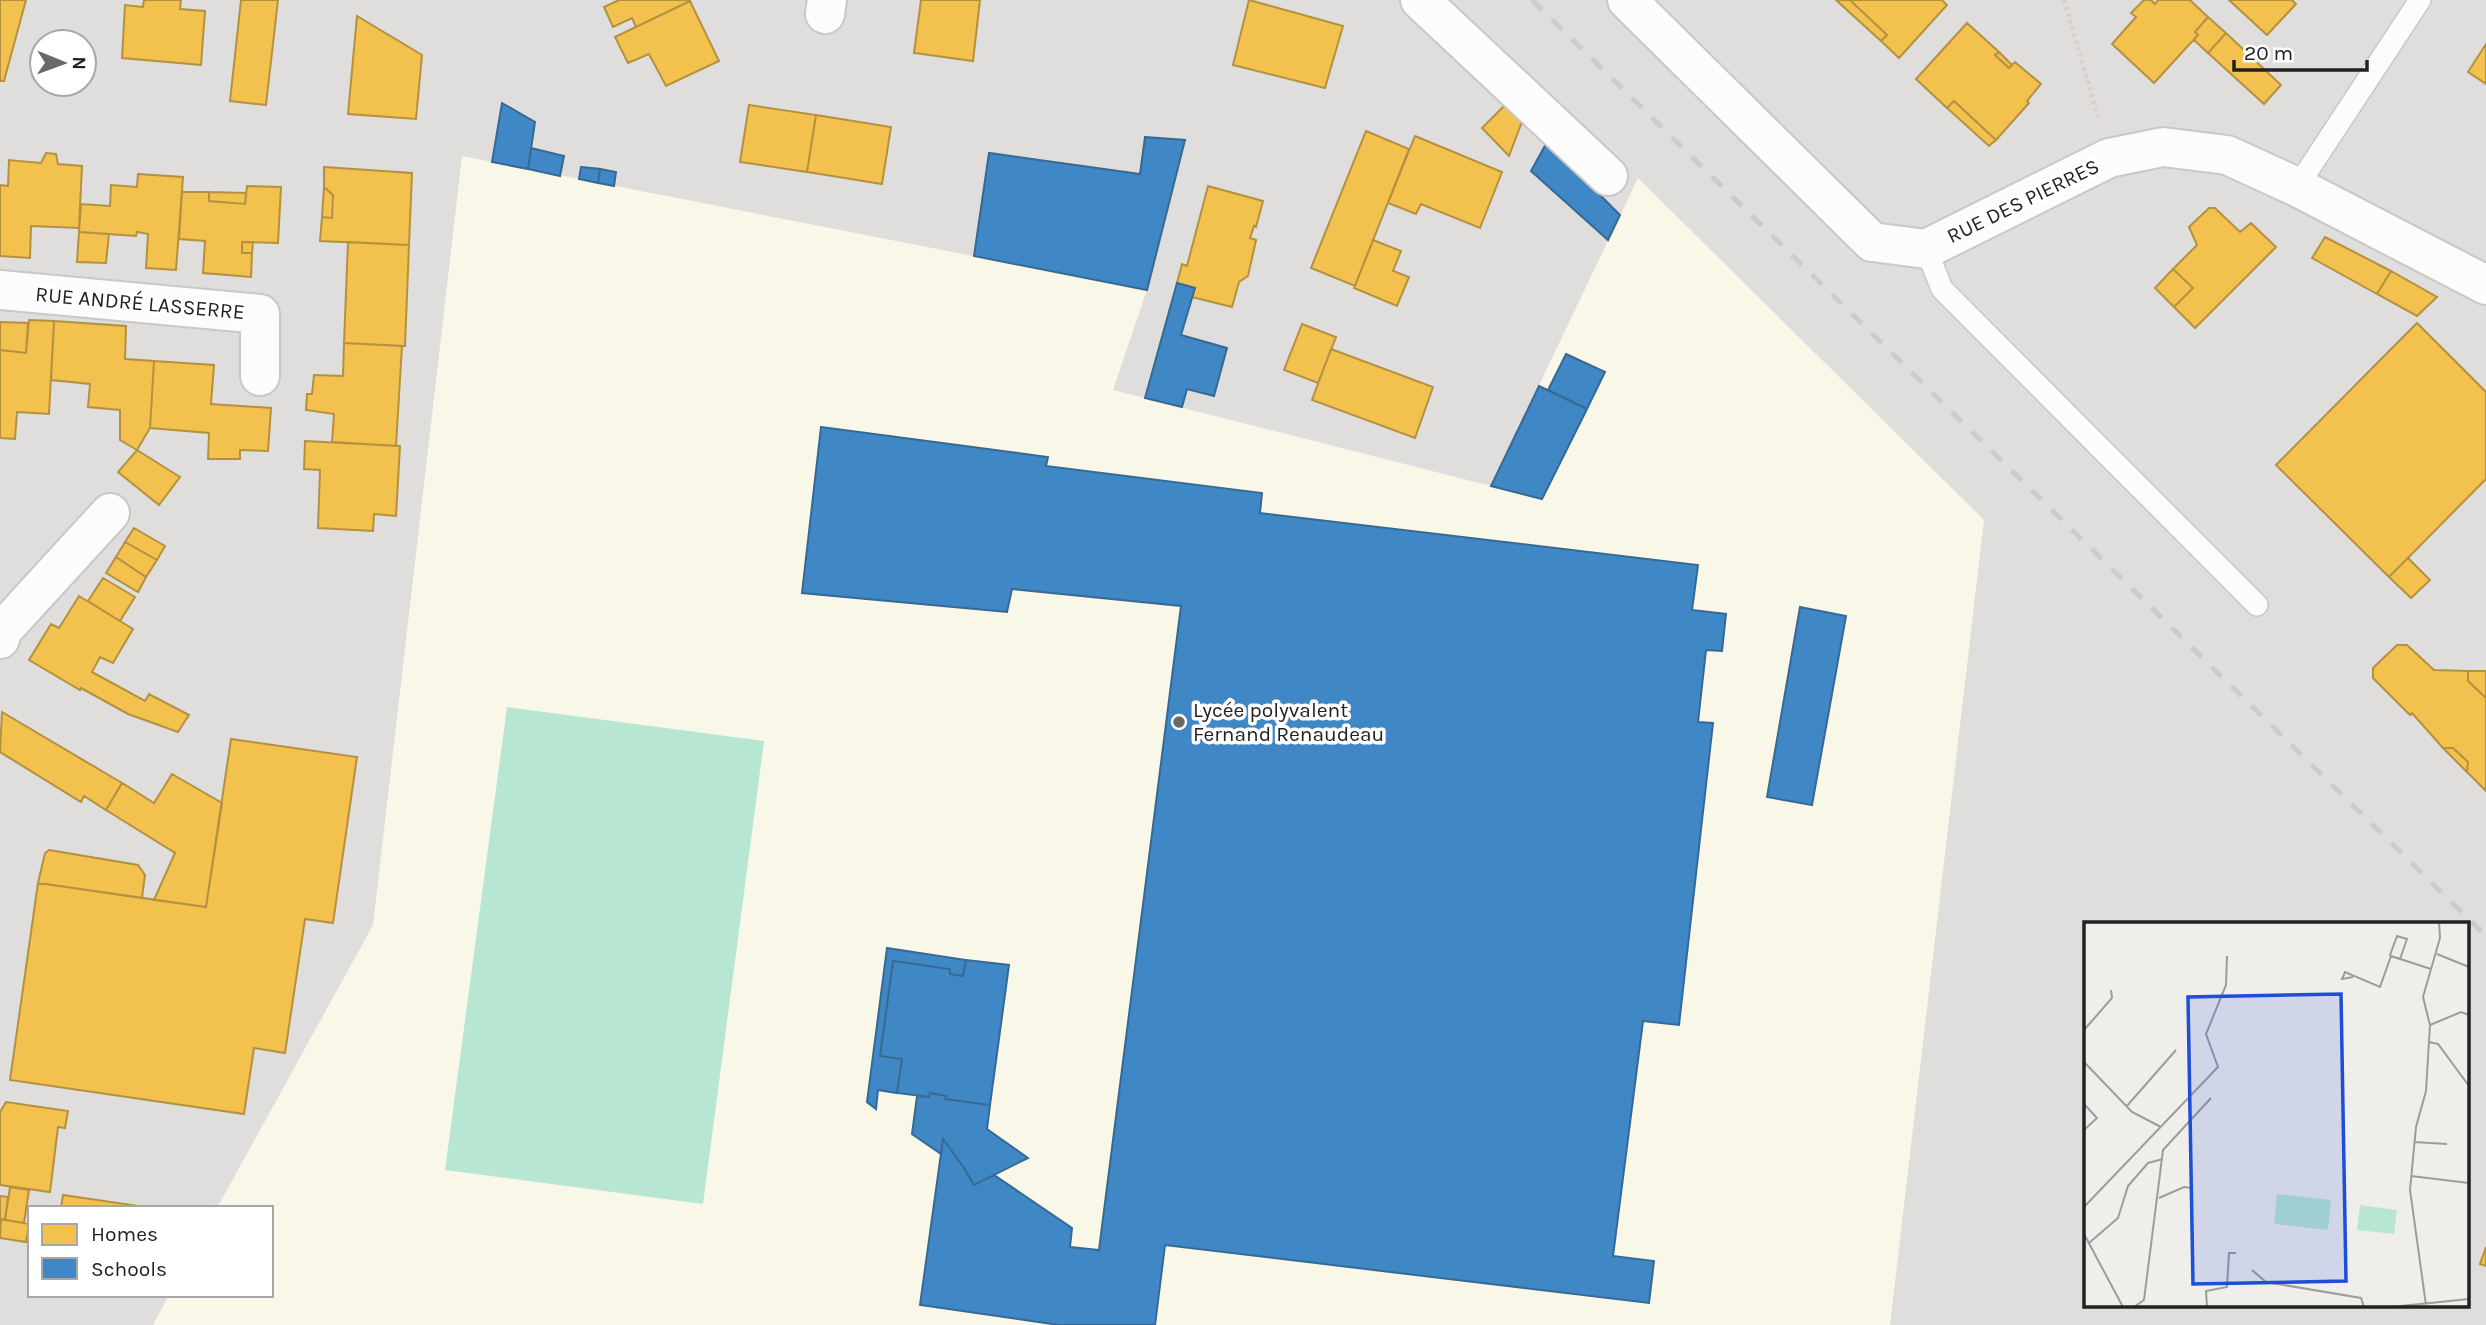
<svg xmlns="http://www.w3.org/2000/svg" width="2486" height="1325" font-family="Karla,sans-serif">
<style>
.residential{fill:#dfdedc;fill-rule:evenodd}
.education{fill:#f8f7e8}
.pitch{fill:#b7e6d2}
.homes{fill:#f2c14e;stroke:#b49141;stroke-width:2}
.schools{fill:#3f88c5;stroke:#366994;stroke-width:2}
.lines{fill:none;stroke-linecap:round;stroke-linejoin:round}
.service-casing{stroke:#c9c8c7;stroke-width:24}
.minor-casing{stroke:#c9c8c7;stroke-width:42}
.path{stroke:#dccecd;stroke-width:4.5;stroke-dasharray:3.5 3.5;stroke-linecap:butt}
.service{stroke:#fdfcfc;stroke-width:21}
.minor{stroke:#fdfcfc;stroke-width:38}
.rail{stroke:#ccc;stroke-width:5;stroke-dasharray:14 14;stroke-linecap:butt}
.poi-dot{fill:#6a6968;stroke:#fff;stroke-width:2.5}
.labels{text-anchor:middle;stroke-width:7;stroke-linejoin:round;paint-order:stroke}
.street-label{font-size:21px;fill:#222;stroke:#fff}
.poi-label{font-size:21px;fill:#222;stroke:#fff;text-anchor:start}
.inset-road{fill:none;stroke:#9e9c9b;stroke-width:2}
.view{fill:#1d4ed8;fill-opacity:0.15;stroke:#1d4ed8;stroke-width:3.5}
.inset-edge{fill:none;stroke:#222;stroke-width:3.5}
</style>
<rect width="100%" height="100%" fill="#f0eeeb"/>
<!-- residential -->
<path class="residential" d="M0,0h2486v1325h-2486zM42,42h42v42h-42zM2085,924h382v382h-382zM30,1208h241v87h-241z"/>
<!-- education -->
<path class="education" d="M462,156l685,134 -34,100 378,96 147,-308 346,342 -94,805h-1737l16,-30h102v-87h-54l156,-283z"/>
<!-- pitch -->
<path class="pitch" d="M507,707l257,34 -61,463 -258,-34z"/>
<!-- homes -->
<path class="homes" d="M0,0h26l-22,81h-4z
M144,0h37l-1,9 25,2 -4,54 -79,-7 3,-53 18,2z
M241,0h37l-12,105 -36,-4z
M619,0h70l1,1 -54,26 -4,-9 -19,9 -9,-20z
M921,0h59l-7,61 -59,-8z
M1249,0l94,26 -18,62 -92,-23z
M1836,0h14l37,35 -6,6z
M1850,0h92l5,5 -48,53 -18,-17 6,-6z
M2144,0h7l4,4 3,-4h32l18,17 -13,15 3,3 -44,48 -42,-39 24,-27 -5,-4z
M2229,0h63l4,4 -29,31z
M690,1l29,60 -53,25 -17,-32 -21,9 -13,-26z
M357,16l65,39 -6,64 -68,-5z
M2208,17l18,16 -18,20 -14,-13 4,-5 -3,-3z
M1967,23l32,29 -4,3 14,13 6,-6 26,22 -14,17 2,2 -33,37 -42,-39 -7,7 -31,-29z
M2226,33l55,52 -17,19 -56,-51z
M2486,44v40l-18,-12z
M1999,52l13,13 -3,3 -14,-13z
M1954,101l42,39 -7,6 -42,-38z
M1507,103l16,16 -14,37 -27,-28z
M749,105l67,10 -9,57 -67,-10z
M816,115l75,12 -9,57 -75,-12z
M1366,131l43,18 -54,137 -44,-18z
M1415,136l87,36 -22,56 -59,-24 -5,10 -28,-11z
M46,153l10,1 2,10 24,2 -3,62 -48,-2 -1,32 -30,-2v-71l8,1 1,-26 32,3z
M324,167l88,6 -3,72 -89,-4 2,-24 10,1 1,-23 -9,-8z
M138,174l45,3 -7,93 -30,-2 2,-34 -11,-2 -1,4 -57,-4 2,-28 29,2 1,-21 26,2z
M247,186l34,1 -3,56 -36,-1v11h10l-1,24 -48,-4 2,-32 -26,-2 3,-47h27v9l36,3z
M1208,186l55,15 -7,26 -2,-1 -4,12 6,2 -8,36 -9,6 -7,25 -40,-10 3,-9 -18,-5 5,-19 5,2z
M324,187l9,8 -1,23 -10,-1z
M209,192l37,1 -1,11 -36,-3z
M2209,208h6l25,24 11,-9 25,24 -81,81 -21,-21 19,-19 -20,-19 24,-24 -8,-18z
M79,232l30,2 -3,29 -29,-1z
M2325,237l66,34 -14,23 -65,-36z
M1373,240l28,11 -8,20 16,6 -12,29 -43,-18z
M242,242h11l-1,11h-10z
M348,242l61,3 -4,101 -61,-3z
M2173,269l20,19 -19,19 -19,-19z
M2391,271l46,26 -20,19 -40,-22z
M29,320l25,1 -5,93 -32,-2 -2,27 -15,-1v-88l26,3z
M54,321l72,5 -1,33 29,2 -4,67 -13,22 -17,-10v-30l-32,-3 2,-23 -39,-4z
M0,322l28,1 -2,30 -26,-3z
M2417,323l69,69v87l-97,98 -113,-112z
M1302,324l34,13 -18,46 -34,-13z
M344,343l58,3 -6,100 -64,-4 2,-28 -28,-4 1,-16h5l2,-19 29,1z
M1331,349l102,38 -18,51 -103,-38z
M154,361l60,4 -3,39 60,4 -3,43 -28,-1v9h-32l1,-26 -59,-5z
M305,441l95,5 -4,70 -22,-2 -1,17 -55,-3 2,-58 -16,-1z
M137,450l43,27 -21,28 -41,-33z
M134,528l31,18 -8,14 -32,-18z
M125,542l32,18 -11,17 -30,-20z
M116,557l30,20 -8,15 -32,-19z
M2408,558l22,22 -19,18 -22,-21z
M103,578l32,19 -15,24 -32,-20z
M79,596l54,33 -20,34 -13,-6 -8,15 53,29 4,-7 40,21 -11,17 -50,-18 -47,-26 -1,2 -51,-30 22,-36 8,4z
M2397,645h10l27,25 34,1v10l18,17v93l-19,-19 1,-10 -15,-14h-10l-31,-35 -2,2 -37,-37v-10z
M2468,671h18v27l-18,-17z
M2,712l120,71 -16,27 -22,-14 -3,6 -81,-50z
M231,739l126,18 -24,166 -28,-4 -20,134 -31,-5 -10,66 -234,-34 28,-197 168,24z
M2443,748h10l15,14 -1,10z
M172,774l50,29 -16,104 -52,-7 21,-47 -69,-43 16,-27 32,20z
M49,850l89,15 7,10 -3,23 -104,-15 7,-30z
M6,1102l62,9 -3,17 -7,-1 -8,65 -50,-7v-73z
M10,1187l19,3 -5,33 -19,-3z
M63,1195l76,11v2h-78z
M0,1196l8,1 -3,23 -5,-1z
M1,1219l28,5 -3,18 -26,-4z
M2486,1247v19l-6,-2z"/>
<!-- schools -->
<path class="schools" d="M502,103l33,19 -7,47 -36,-7z
M1145,137l40,3 -38,150 -173,-34 15,-103 151,21z
M1547,142l73,73 -12,25 -77,-69z
M531,148l33,8 -4,20 -32,-7z
M581,167l19,2 -2,14 -19,-4z
M600,169l16,3 -2,14 -16,-3z
M1177,283l18,5 -14,47 46,13 -13,48 -27,-7 -5,18 -37,-9z
M1566,354l39,18 -18,37 -39,-19z
M1539,386l48,23 -45,90 -51,-13z
M821,427l227,30 -2,9 216,27 -2,20 438,52 -6,45 34,4 -4,37 -16,-1 -8,72 15,1 -34,302 -36,-4 -30,235 41,5 -5,42 -484,-58 -10,80h-96l-139,-20 23,-166 21,29 10,17 20,-10 78,53 -2,19 29,3 82,-644 -169,-17 -5,23 -205,-19z
M1800,607l46,9 -34,189 -45,-8z
M887,948l79,12 -3,16 -13,-2v-5l-57,-8 -13,95 22,3 -5,34 -19,-3 -2,19 -9,-7z
M966,960l43,5 -19,140 -45,-6 1,-3 -16,-3 -1,4 -32,-4 5,-34 -22,-3 13,-95 57,8v5l13,2z
M930,1093l16,3 -1,3 45,6 -3,24 41,29 -54,27 -10,-17 -21,-29 -2,15 -29,-20 5,-38 12,1z"/>
<g class="lines">
<!-- service casing -->
<g class="service-casing">
<path id="service" d="M2297,187l123,-187
M1926,249l16,40 315,316"/>
</g>
<!-- minor casing -->
<g class="minor-casing">
<path id="minor" d="M1420,0l188,176
M1627,0l245,242 54,7 183,-91 54,-11 64,8 70,32 189,98
M825,14l2,-14
M0,290l260,24v62
M0,639l1,-7 109,-119"/>
</g>
<!-- path -->
<path class="path" d="M2064,0l34,117"/>
<!-- service -->
<use href="#service" class="service"/>
<!-- minor -->
<use href="#minor" class="minor"/>
<!-- rail -->
<path class="rail" d="M1532,0l954,936"/>
</g>
<!-- markers -->
<circle class="poi-dot" cx="1179" cy="722" r="7"/>
<g class="labels">
<!-- street labels -->
<g class="street-label">
<text transform="translate(2023 201) rotate(-26)" y="7">RUE DES PIERRES</text>
<text transform="translate(140 303) rotate(5)" y="7">RUE ANDRÉ LASSERRE</text>
</g>
<!-- poi labels -->
<g class="poi-label">
<text x="1193" y="717">Lycée polyvalent<tspan x="1193" dy="24">Fernand Renaudeau</tspan></text>
</g>
</g>
<!-- overview -->
<g transform="translate(2084 922)">
<rect width="385" height="385" fill="#f0eeeb"/>
<path d="M193,272l54,6 -3,30 -54,-6zM276,283l37,5 -3,24 -37,-4z" fill="#b7e6d2"/>
<path class="inset-road" d="M353,32l32,13M316,37l7,-20 -10,-3 -7,19 1,1 40,13M269,55l-11,2 3,-7 35,15 11,-31M346,103l31,-13 8,3M0,108l28,-32 -1,-8M345,120l9,2 31,42M0,140l48,50 29,15M0,182l13,14 -13,12M42,185l50,-57M330,220l33,2M327,254l58,7M75,276l25,-11 9,1M0,285l134,-140 -12,-33 20,-49 1,-29M0,312l39,73M5,321l29,-25 10,-32 20,-23 15,-4M168,348l14,12 95,16 3,9M342,383l-16,-115 6,-63 10,-36 4,-66 -7,-28 17,-59 -1,-16M50,385l10,-7 19,-150 48,-52M123,385l-1,-16 21,-4 2,-34h7M307,385l78,-8"/>
<path class="view" d="M257,72l5,287 -153,3 -5,-287z"/>
<rect width="385" height="385" class="inset-edge"/>
</g>
<!-- legend -->
<rect x="28" y="1206" width="245" height="91" fill="#ffffff" stroke="#a7a7a7" stroke-width="2"/>
<rect x="42" y="1224" width="35" height="21" fill="#f2c14e" stroke="#a7a7a7" stroke-width="2"/>
<text x="91" y="1241" font-size="21" fill="#222222">Homes</text>
<rect x="42" y="1258" width="35" height="21" fill="#3f88c5" stroke="#a7a7a7" stroke-width="2"/>
<text x="91" y="1276" font-size="21" fill="#222222">Schools</text>
<!-- north arrow -->
<g transform="translate(63 63) rotate(91)"><circle r="33" fill="#ffffff" stroke="#a7a7a7" stroke-width="2"/>
<path d="M0-5L12 26L0 18L-12 26Z" fill="#6a6968"/>
<text y="-10" font-size="19" font-weight="bold" text-anchor="middle" fill="#222222">N</text>
</g>
<!-- scale -->
<path d="M2234 60v10h133v-10" fill="none" stroke="#222222" stroke-width="3.5"/>
<text x="2244" y="60" font-size="21" fill="#222222" stroke="#ffffff" stroke-width="5" paint-order="stroke">20 m</text>
</svg>
